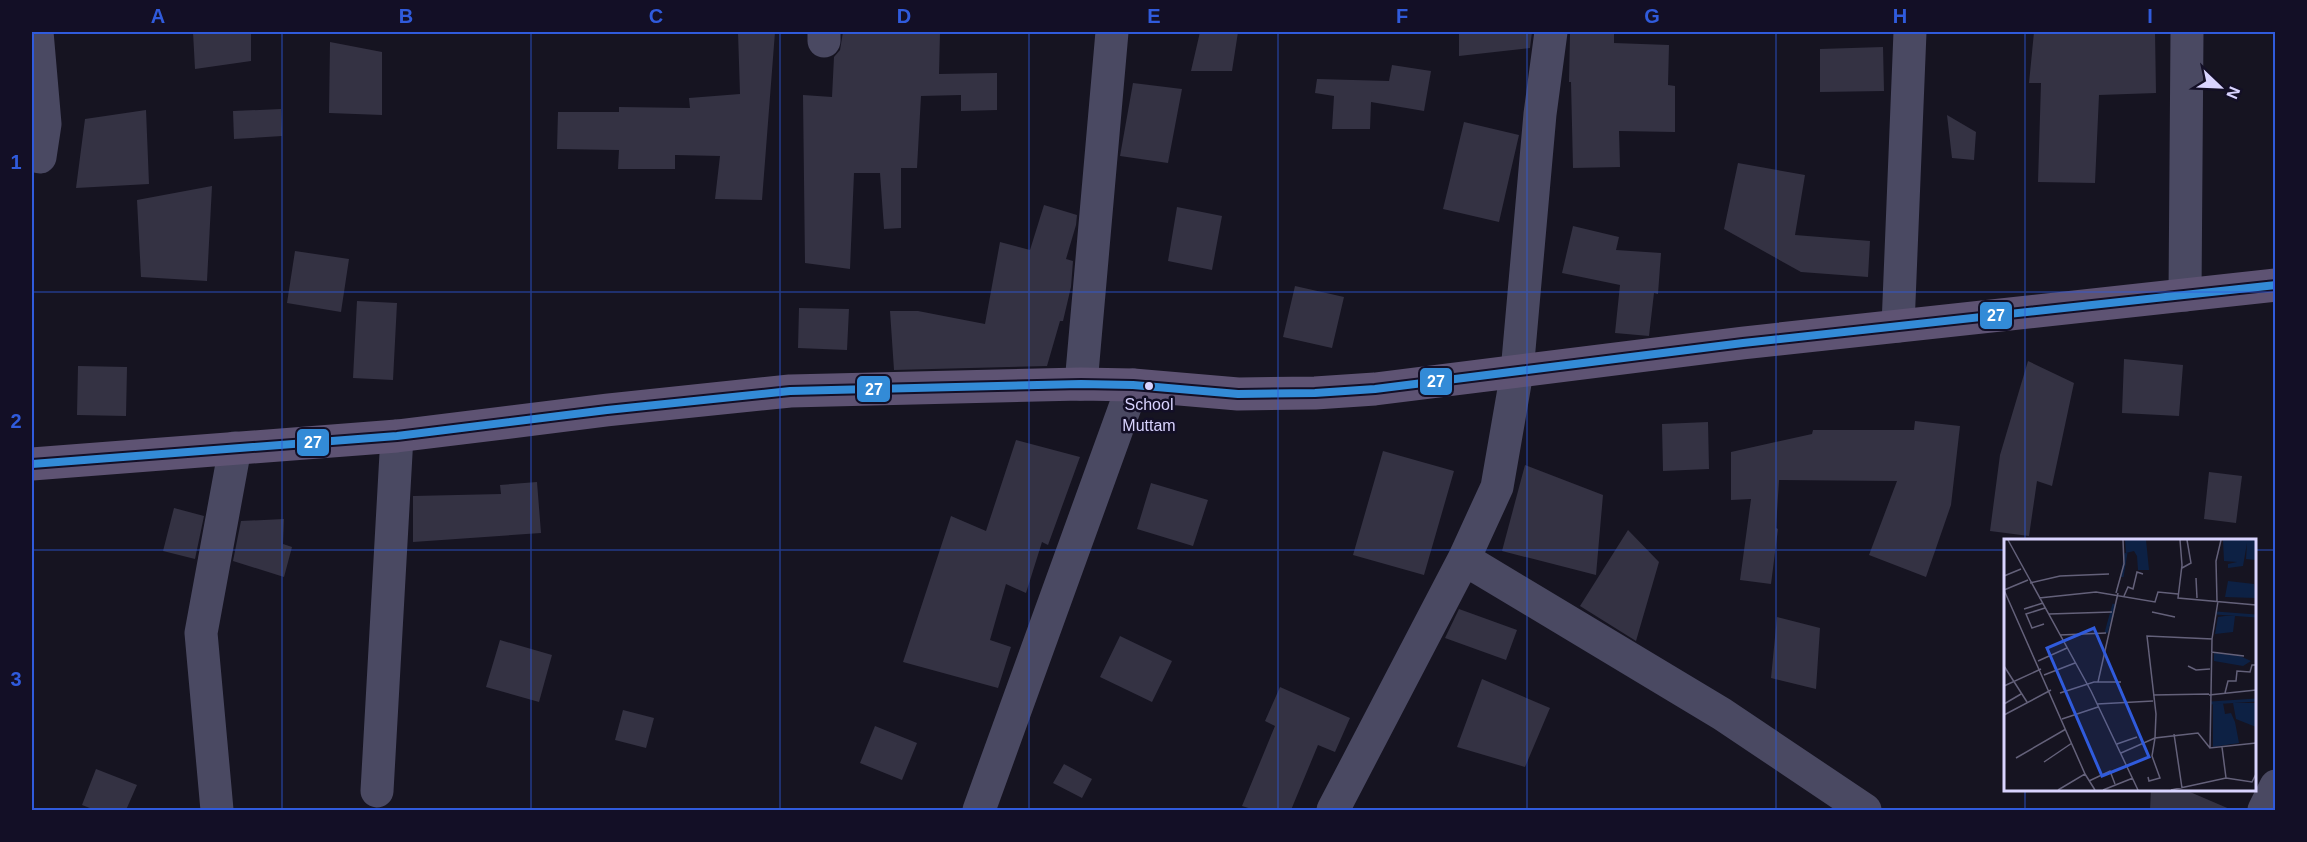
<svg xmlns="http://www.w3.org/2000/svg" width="2307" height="842" font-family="Arial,sans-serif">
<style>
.building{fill:#343243}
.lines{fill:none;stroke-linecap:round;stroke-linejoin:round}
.minor{stroke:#4a4962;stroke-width:33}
.major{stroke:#5e5373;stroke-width:33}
.bus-1-casing{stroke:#130f26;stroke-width:12}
.bus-1{stroke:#338bd7;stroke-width:8}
.grid{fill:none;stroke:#305bdc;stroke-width:1.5;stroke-opacity:0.55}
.bus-dot{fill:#d9d4ff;stroke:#130f26;stroke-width:2}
.labels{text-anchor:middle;stroke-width:5;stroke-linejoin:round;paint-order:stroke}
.bus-label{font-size:16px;fill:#d9d4ff;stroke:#130f26}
.inset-river{fill:none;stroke:#0d2144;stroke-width:3}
.inset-road{fill:none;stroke:#64617a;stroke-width:1.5}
.view{fill:#305bdc;fill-opacity:0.15;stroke:#305bdc;stroke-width:3}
.inset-edge{fill:none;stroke:#d9d4ff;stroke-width:3}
.line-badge{stroke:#130f26;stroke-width:2}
.badge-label{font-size:16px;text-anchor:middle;font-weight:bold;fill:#fff}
.neatline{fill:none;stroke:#305bdc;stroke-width:2}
.grid-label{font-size:20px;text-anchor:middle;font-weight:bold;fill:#305bdc}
</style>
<rect width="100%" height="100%" fill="#161421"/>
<!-- building -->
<path class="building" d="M193,32h58v29l-56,8z
M738,32h37l-13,168 -47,-1 5,-43 -45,-1v14h-57l1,-19 -62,-1 1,-37h61v-5l71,1 -1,-10 51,-4z
M843,32h97l-1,42 58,-1v37l-36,1v-16l-40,1 -4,72h-16v60l-17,1 -4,-56h-26l-4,96 -45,-6 -2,-168 29,2 2,-40 6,-7z
M1200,32h38l-6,39h-41z
M1459,32h73l-2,16 -71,8z
M2034,32h121l1,61 -57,2 -4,88 -57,-1 3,-99h-12z
M1570,34h44v9l55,2 -1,40 7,1v46l-56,-1 1,36 -47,1 -2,-86h-2z
M330,42l52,10v63l-53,-2z
M1883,47l1,44 -64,1v-43z
M1392,65l39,6 -7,40 -53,-9 -1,27h-38l2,-33 -19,-3 2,-14 72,2z
M1133,83l49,6 -14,74 -48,-7z
M281,109l1,27 -48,3 -1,-28z
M146,110l3,74 -73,4 9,-69z
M1947,115l29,17 -2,28 -22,-2z
M1464,122l55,13 -20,87 -56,-13z
M1738,163l67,12 -10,60 75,6 -2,36 -67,-5 -77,-43z
M212,186l-5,95 -66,-4 -4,-77z
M1044,205l33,10 -1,10 -10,34 7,2 -2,26 -8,34h-3l-13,45 -153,4 -4,-59h28l67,13 15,-82 30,8z
M1177,207l45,9 -10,54 -44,-9z
M1573,226l46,11 -3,13 45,3 -3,41 -4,-1 -5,43 -34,-3 5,-48 -58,-12z
M295,251l54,8 -8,53 -54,-9z
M1295,286l49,11 -12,51 -49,-11z
M357,301l40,2 -4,77 -40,-2z
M799,308l50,1 -2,41 -49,-2z
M2124,359l59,6 -4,51 -57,-3z
M2028,361l46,22 -22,103 -15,-5 -8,55 -39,-5 10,-76z
M78,366l49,1 -1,49 -49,-1z
M1915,421l45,5 -9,79 -25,72 -57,-22 28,-74 -118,-1 -3,48 2,1 -7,55 -31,-4 11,-81 -20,1v-48l81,-18 1,-4h101z
M1708,422l1,47 -46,2 -1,-47z
M1016,440l64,17 -32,88 -6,-3 -16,51 -20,-9 -16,56 21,7 -13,41 -95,-26 48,-146 35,15z
M1383,451l71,20 -30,104 -71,-20z
M1525,465l78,30 -7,80 -94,-24z
M2209,472l33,4 -6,47 -32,-4z
M537,482l4,51 -128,9v-46l88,-2 -1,-9z
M1151,483l57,17 -15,46 -56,-17z
M174,508l30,8 -9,43 -32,-8z
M284,519l-1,25 9,3 -8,30 -51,-16 8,-40z
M1628,530l31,32 -23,79 -56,-35z
M1459,609l58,21 -11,30 -61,-22z
M1777,617l43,11 -4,61 -45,-11z
M1120,636l52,25 -20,41 -52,-25z
M500,640l52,15 -13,47 -53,-15z
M1482,679l68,29 -25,59 -68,-20z
M1280,687l70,31 -15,34 -17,-7 -27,65h-36l-13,-4 33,-80 -10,-5z
M623,710l31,8 -8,30 -31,-8z
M875,726l42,17 -15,37 -42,-17z
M1064,764l28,15 -10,19 -29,-15z
M96,769l41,16 -11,25h-31l-13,-5z
M2151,789h32l49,21h-82z"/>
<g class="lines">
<!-- minor -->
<path class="minor" d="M824,32v9
M32,155l8,2 5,-33 -8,-92
M2185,295l2,-263
M1898,326l12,-294
M1081,384l31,-352
M1464,559l258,155 143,96
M377,791l20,-355
M217,810l-16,-177 34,-185
M979,810l154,-425
M1333,810l131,-251 33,-72 20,-115 23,-258 11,-82
M2264,810l12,-24"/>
<!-- major -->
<path class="major" d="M32,464l365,-28 210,-26 183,-19 291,-7 52,1 105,9 77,-1 60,-4 368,-46 533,-58"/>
<!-- bus-1 casing -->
<g class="bus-1-casing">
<path id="bus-1" d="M32,464l365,-28 210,-26 183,-19 291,-7 52,1 105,9 77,-1 60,-4 368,-46 533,-58"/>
</g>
<!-- bus-1 -->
<use href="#bus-1" class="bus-1"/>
</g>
<!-- grid -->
<path class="grid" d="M282,32v778M531,32v778M780,32v778M1029,32v778M1278,32v778M1527,32v778M1776,32v778M2025,32v508M32,292h2244M32,550h1974M2254,550h22M2025,790v20"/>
<!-- markers -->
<circle class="bus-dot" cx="1149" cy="386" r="5"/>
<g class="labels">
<!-- bus labels -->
<g class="bus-label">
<text x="1149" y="410">School<tspan x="1149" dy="21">Muttam</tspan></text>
</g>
</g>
<!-- overview -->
<g transform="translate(2004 539)">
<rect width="252" height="252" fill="#161421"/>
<path d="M121,1h21l3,30h-11l-1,-14 -3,-5 -8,2zM219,1h33v20l-10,-1 1,-16 -4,23 -15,2v-4l9,-2 -13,-1zM224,42l26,3 2,14 -31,-1zM221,77h10l-2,16 -18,2 3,-17zM210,114l26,3 11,5 -8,5 -29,-5zM219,164l2,11 6,-1 4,9 4,21 -26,4v-43zM229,164h23v24l-20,-8z" fill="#0d2144"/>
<path class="inset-river" d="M118,38l4,-24M212,74l40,3M102,94l8,-29M207,164l45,-3"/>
<path class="inset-road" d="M4,1l83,151 47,99M176,1l2,25 -4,33 78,7M178,29l9,-5 -4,-23M0,37l17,-7M192,39l1,20M26,44l30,-7 49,-2M0,51l81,184 -27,16M0,51l24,-10M112,54l8,-29 -1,-24M120,57l4,-9 5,2 4,-17 6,2M35,59l57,-6 59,10 3,-10 20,2M213,62l-1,-40 5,-21M20,70l19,-6M148,73l23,5M45,75l63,-2M40,85l-12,4 -6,-14 19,-6M56,96l46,-2M208,100l6,-38M207,113l33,4M34,122l29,-13M0,127l23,36M184,127l8,4 14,-1M40,136l31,-12M94,143l20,-89M0,147l37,-17M56,154l34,-11h27M221,154l3,-12h8l1,-10 13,1 2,-7h4M149,156l56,-1M205,156l47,-5M0,165l17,-10M93,165l56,-3M0,176l47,-25M58,180l36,-12M170,195l8,54M113,205l20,-7M218,208l4,31M117,214l34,-15 1,-24 -9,-78 65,3 -2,109 46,-5M12,219l50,-29M40,223l28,-19M81,235l10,16M144,238l1,4 11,-3 -8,-22 3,-18 43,-5 12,15M85,242l21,-10 5,13M99,251l30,-12M167,251l55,-12 26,4 4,-8"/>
<path class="view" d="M90,89l55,129 -47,19 -55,-128z"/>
<rect width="252" height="252" class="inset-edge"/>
</g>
<g class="line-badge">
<rect x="1979" y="301" width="34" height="29" rx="6" fill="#338bd7"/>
<rect x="1419" y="367" width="34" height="29" rx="6" fill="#338bd7"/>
<rect x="856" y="375" width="35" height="28" rx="6" fill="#338bd7"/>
<rect x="296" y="428" width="34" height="29" rx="6" fill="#338bd7"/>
</g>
<g class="badge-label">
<text x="1996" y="321">27</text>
<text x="1436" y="387">27</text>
<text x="874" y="395">27</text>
<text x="313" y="448">27</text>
</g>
<!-- border -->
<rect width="2307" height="842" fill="none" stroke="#130f26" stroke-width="66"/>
<!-- north arrow -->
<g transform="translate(2220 87) rotate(113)" stroke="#130f26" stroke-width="4.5" paint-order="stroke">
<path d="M0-4.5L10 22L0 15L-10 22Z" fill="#d9d4ff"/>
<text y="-9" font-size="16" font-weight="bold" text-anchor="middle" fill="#d9d4ff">N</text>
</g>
<rect x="33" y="33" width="2241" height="776" class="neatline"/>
<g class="grid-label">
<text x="158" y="23">A</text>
<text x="406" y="23">B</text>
<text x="656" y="23">C</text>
<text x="904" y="23">D</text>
<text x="1154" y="23">E</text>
<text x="1402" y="23">F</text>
<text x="1652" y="23">G</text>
<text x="1900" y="23">H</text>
<text x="2150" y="23">I</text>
<text x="16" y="169">1</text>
<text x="16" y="428">2</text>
<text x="16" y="686">3</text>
</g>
</svg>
